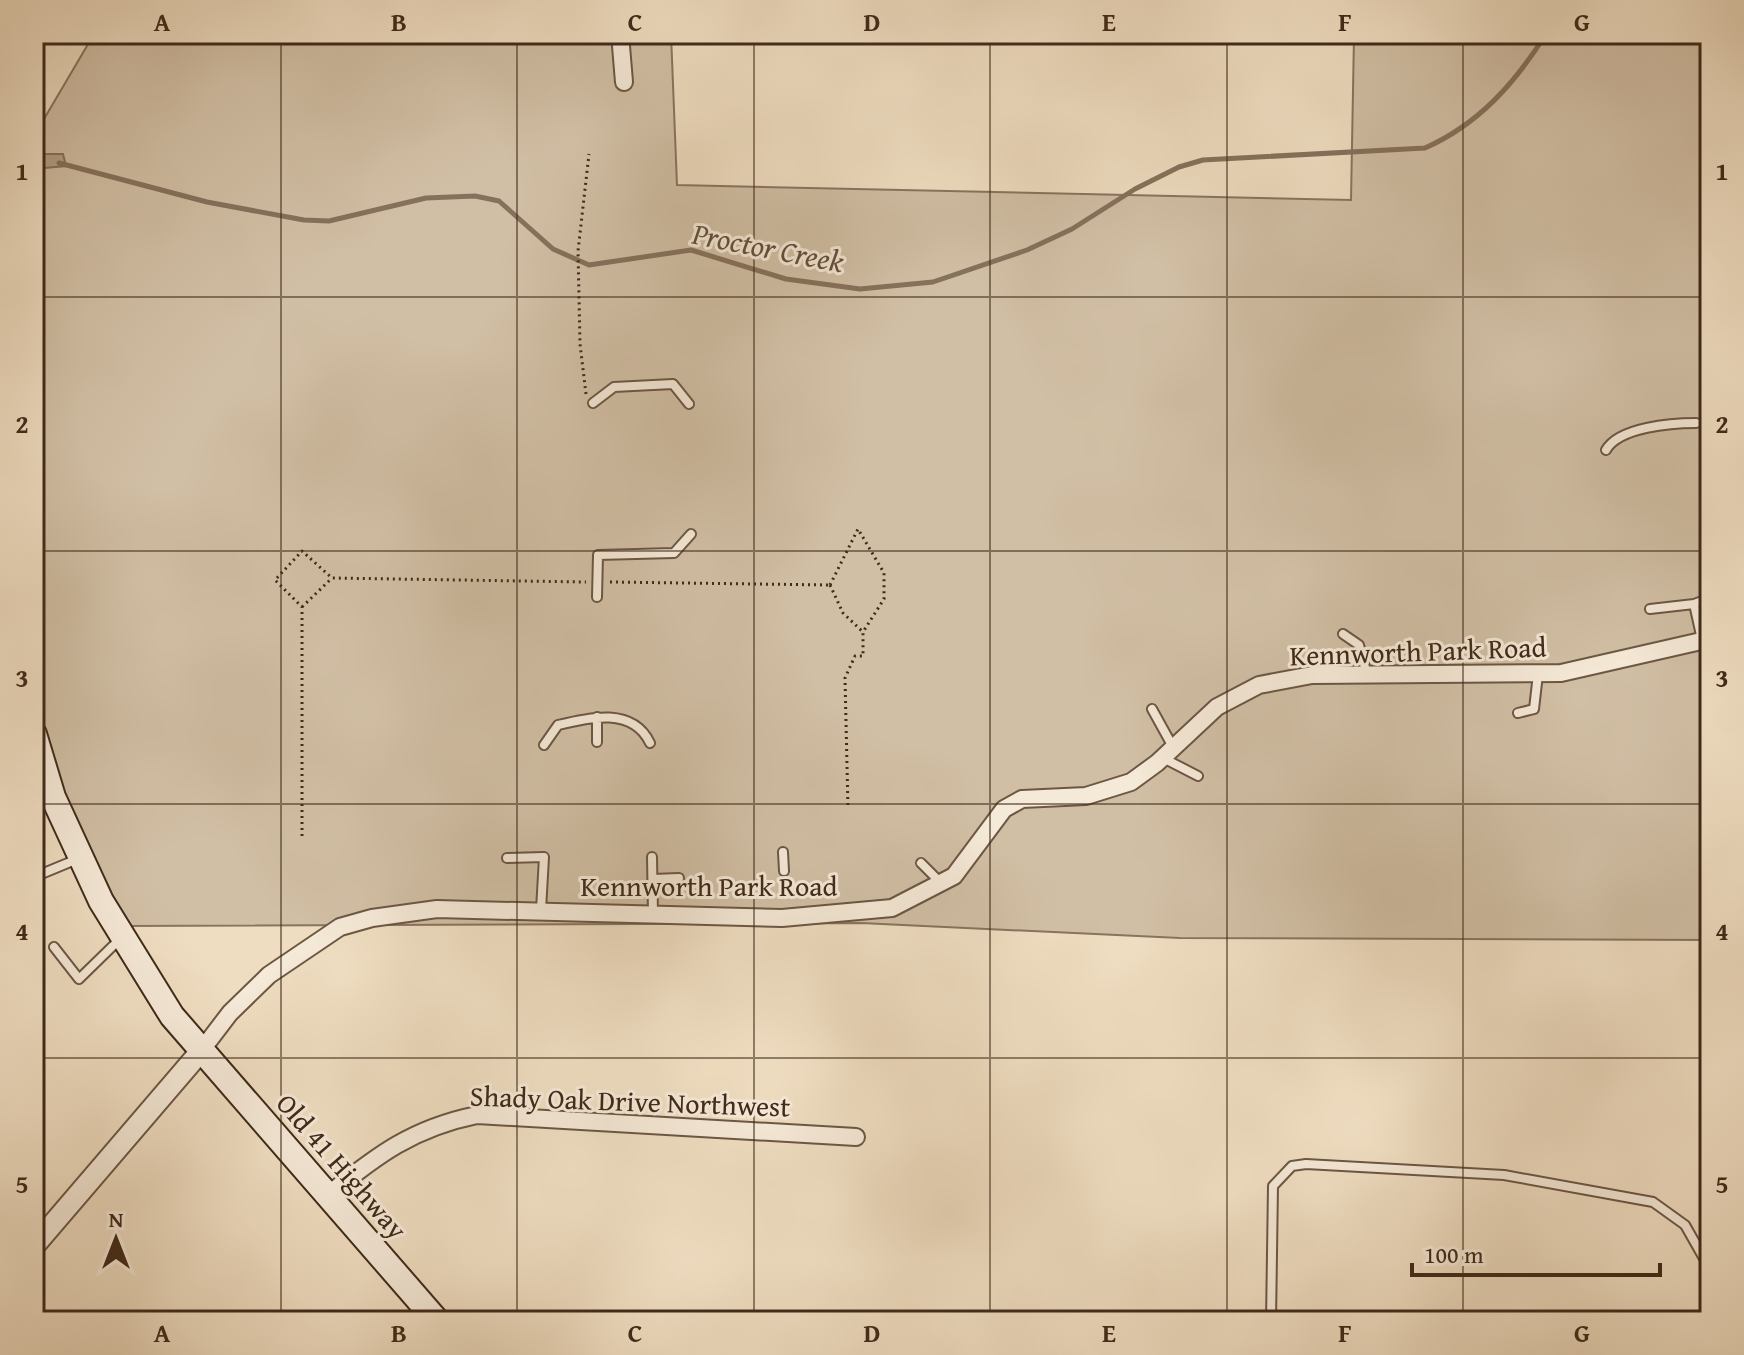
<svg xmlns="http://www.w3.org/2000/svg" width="1744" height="1355" font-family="'Gentium Book Plus',serif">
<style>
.green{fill:#d1bfa5;stroke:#887460;stroke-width:2}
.water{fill:#b4a088;stroke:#86715c;stroke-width:2}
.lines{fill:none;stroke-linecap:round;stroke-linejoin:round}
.stream{stroke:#86715c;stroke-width:5}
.service-casing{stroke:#6c5744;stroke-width:12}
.minor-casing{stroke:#6c5744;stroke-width:20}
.tertiary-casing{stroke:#6c5744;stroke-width:24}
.secondary-casing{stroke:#402a1a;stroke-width:28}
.path{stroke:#402a1a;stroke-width:3;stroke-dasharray:2 4;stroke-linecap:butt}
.service{stroke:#f5e9d7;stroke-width:8}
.minor{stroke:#f5e9d7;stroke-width:16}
.tertiary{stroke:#f5e9d7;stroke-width:20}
.secondary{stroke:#f5e9d7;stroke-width:24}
.grid{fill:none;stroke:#402a1a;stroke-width:2;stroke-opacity:0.55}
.labels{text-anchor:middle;stroke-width:6;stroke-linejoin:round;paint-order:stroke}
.street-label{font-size:28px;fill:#402a1a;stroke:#f5e9d7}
.water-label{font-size:30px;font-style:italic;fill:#634d3b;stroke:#f5e9d7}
.neatline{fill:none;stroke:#402a1a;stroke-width:3}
.grid-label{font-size:26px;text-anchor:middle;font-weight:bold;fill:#402a1a}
</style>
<rect width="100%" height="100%" fill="#efddc1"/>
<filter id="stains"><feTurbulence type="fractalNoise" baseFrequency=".0025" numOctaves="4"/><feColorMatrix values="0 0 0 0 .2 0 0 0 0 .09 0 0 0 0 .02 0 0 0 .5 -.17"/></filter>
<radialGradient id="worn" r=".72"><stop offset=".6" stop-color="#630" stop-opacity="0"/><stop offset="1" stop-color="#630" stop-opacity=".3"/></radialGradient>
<!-- green -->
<path class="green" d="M94,34h577l6,151 674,15 3,-164 356,-2v906l-530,-2 -319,-15 -735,3 -77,-130 -15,-65v-595z"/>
<!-- water -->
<path class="water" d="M34,154h29l3,12 -32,3z"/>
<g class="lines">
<!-- stream -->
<path class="stream" d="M59,163l148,39 97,18 25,1 97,-23 49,-2 24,5 54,48 36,16 102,-15 95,29 74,10 73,-7 94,-32 45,-21 63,-40 44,-22 24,-7 222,-12c54,-24 90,-65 121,-114"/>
<!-- service casing -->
<g class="service-casing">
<path id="service" d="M593,403l21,-16 59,-3 16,20
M1606,450c13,-23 66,-27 90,-27
M597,597l1,-42 76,-2 17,-19
M1694,604l8,36
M1650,609l44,-5 16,-6
M1343,634l16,11 8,30
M1152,709l21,38
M1518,713l16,-4 4,-35
M597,717v25
M544,745l14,-20c32,-8 75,-18 92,18
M1163,758l35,18
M783,852l1,19
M652,857l1,57
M507,858l37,-1 -3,53
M921,863l19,19
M34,877l46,-19
M653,879l26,-1
M54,947l25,32 42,-41
M1271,1321l2,-135 19,-20 14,-2 198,11 149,27 32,23 25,44"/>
</g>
<!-- minor casing -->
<g class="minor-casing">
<path id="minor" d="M620,34l4,48
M201,1051l29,-38 39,-38 71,-48 32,-9 65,-9 345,9 110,-10 62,-32 50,-67 18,-10 64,-3 45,-14 26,-19 60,-56 42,-22 53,-10 249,-2 149,-34
M328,1195c49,-40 85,-67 149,-80l379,22"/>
</g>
<!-- tertiary casing -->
<g class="tertiary-casing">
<path id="tertiary" d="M34,1246l167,-195"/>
</g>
<!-- secondary casing -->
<g class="secondary-casing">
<path id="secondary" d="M34,734l19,63 48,104 71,115 265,305"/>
</g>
<!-- path -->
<path class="path" d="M586,394l-6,-50 -2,-93 11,-97
M610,582l220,3
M830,585l28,-56 26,44v26l-21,33v24h-8l-10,22 3,131
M830,585l13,28 20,19
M302,607l29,-28
M302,836v-229l-27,-27 27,-29 30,27 254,4"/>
<!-- service -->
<use href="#service" class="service"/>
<!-- minor -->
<use href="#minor" class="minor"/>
<!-- tertiary -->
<use href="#tertiary" class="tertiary"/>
<!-- secondary -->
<use href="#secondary" class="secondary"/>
</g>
<!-- grid -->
<path class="grid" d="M281,34v1287M517,34v1287M754,34v1287M990,34v1287M1227,34v1287M1463,34v1287M34,297h1676M34,551h1676M34,804h1676M34,1058h1676"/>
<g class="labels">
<!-- street labels -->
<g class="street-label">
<text transform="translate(1418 651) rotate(-2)" y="10">Kennworth Park Road</text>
<text x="709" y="896">Kennworth Park Road</text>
<text transform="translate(630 1101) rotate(2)" y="10">Shady Oak Drive Northwest</text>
<text transform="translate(342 1166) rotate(49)" y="10">Old 41 Highway</text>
</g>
<!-- water labels -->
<g class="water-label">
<text transform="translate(768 248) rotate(11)" y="10">Proctor Creek</text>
</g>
</g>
<!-- margin -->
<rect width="1744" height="1355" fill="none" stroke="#efddc1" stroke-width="88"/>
<!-- north arrow -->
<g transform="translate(116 1239)" stroke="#f5e9d7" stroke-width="6" paint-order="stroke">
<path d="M0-6L14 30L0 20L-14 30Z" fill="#402a1a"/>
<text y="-12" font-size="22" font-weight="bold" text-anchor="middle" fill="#402a1a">N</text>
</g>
<!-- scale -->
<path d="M1412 1263v12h248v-12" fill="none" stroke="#402a1a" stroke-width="4"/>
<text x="1424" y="1263" font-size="24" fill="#402a1a" stroke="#f5e9d7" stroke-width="6" paint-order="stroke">100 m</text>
<rect x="44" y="44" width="1656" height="1267" class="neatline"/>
<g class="grid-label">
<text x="162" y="31">A</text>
<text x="399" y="31">B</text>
<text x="635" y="31">C</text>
<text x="872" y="31">D</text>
<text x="1109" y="31">E</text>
<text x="1345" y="31">F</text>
<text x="1582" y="31">G</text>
<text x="22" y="180">1</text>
<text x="1722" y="180">1</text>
<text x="22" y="433">2</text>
<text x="1722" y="433">2</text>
<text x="22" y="687">3</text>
<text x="1722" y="687">3</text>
<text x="22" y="940">4</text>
<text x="1722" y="940">4</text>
<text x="22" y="1193">5</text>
<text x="1722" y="1193">5</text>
<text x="162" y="1342">A</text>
<text x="399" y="1342">B</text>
<text x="635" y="1342">C</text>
<text x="872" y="1342">D</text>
<text x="1109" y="1342">E</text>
<text x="1345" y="1342">F</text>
<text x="1582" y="1342">G</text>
</g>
<rect width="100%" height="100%" filter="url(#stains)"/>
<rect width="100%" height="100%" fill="url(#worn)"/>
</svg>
